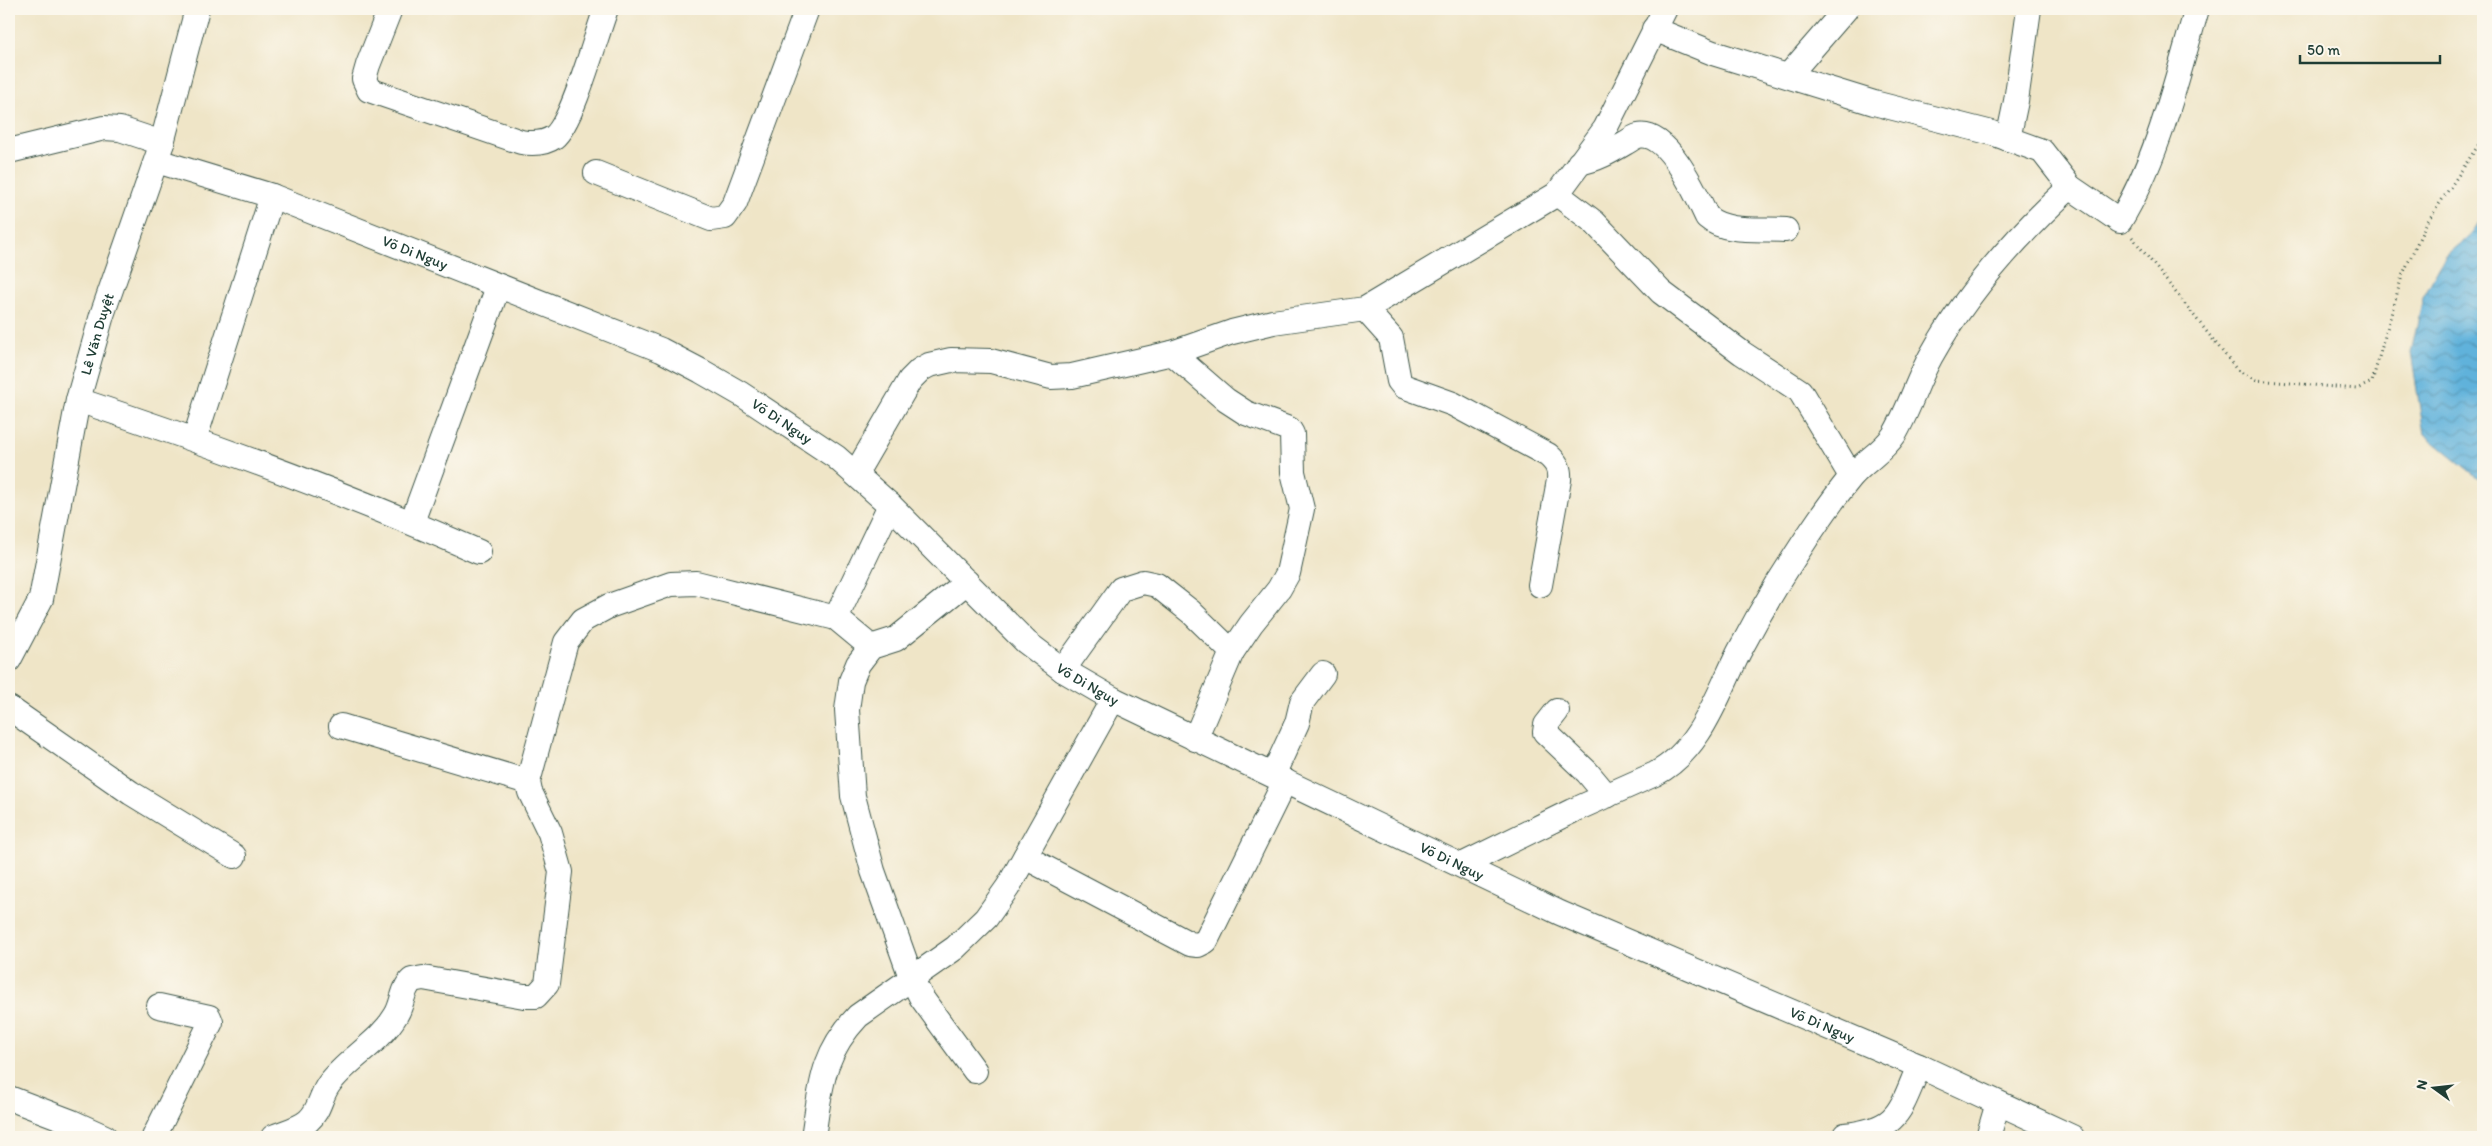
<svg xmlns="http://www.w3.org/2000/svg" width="2492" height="1146" font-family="Itim,sans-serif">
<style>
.water{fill:url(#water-waves);stroke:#407888}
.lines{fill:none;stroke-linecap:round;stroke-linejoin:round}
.minor-casing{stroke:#3e564a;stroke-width:26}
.path{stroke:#3e564a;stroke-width:3;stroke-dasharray:1 4;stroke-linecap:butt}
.minor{stroke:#fff;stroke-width:24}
.labels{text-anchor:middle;stroke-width:4;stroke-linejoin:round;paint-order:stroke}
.street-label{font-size:15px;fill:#1f3d34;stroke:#fbf7ec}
</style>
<defs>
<pattern id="water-waves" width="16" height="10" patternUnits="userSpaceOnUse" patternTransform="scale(1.25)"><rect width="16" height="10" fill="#60b2db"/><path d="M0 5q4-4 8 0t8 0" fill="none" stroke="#4f92b2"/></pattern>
</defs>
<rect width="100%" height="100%" fill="#fbf7ec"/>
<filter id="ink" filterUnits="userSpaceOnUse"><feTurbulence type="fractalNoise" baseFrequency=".02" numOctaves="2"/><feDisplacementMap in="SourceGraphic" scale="10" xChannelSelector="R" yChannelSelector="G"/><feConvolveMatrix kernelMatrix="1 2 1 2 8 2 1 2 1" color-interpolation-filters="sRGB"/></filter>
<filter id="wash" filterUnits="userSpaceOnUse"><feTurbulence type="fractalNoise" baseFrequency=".0096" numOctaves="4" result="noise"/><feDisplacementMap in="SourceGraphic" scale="20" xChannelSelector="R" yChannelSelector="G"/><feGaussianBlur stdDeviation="1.12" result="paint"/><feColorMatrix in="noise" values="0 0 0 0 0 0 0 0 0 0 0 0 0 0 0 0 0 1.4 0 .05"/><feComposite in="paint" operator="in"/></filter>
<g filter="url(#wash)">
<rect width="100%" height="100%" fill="#efe5c7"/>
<!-- water -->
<path class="water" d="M2483,213v269l-59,-48 -13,-81 12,-56 23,-42 25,-21z"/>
</g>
<g filter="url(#ink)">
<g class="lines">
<!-- minor casing -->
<g class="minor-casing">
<g id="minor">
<path d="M390,9l-22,56 -4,14 5,11 152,52c12,2 23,2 33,-5 19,-15 42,-102 52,-128"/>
<path d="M1654,29l59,24 161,50 118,30 50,18 28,36 50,34c39,-64 56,-141 77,-212"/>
<path d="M1788,76l58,-67"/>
<path d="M2008,139l8,-38 13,-92"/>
<path d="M9,151l95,-23 16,1 42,14"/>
<path id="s1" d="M157,161l115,35 389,154 40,21 40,23 95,63 54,48 136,137 37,28 50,29 447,214 359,153 153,71"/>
<path d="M1579,163c17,-3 31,-11 46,-20 4,-2 9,-6 13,-7 30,-6 59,60 69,81 19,17 55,11 79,13"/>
<path d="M596,173l115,46 14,-2 10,-14 72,-194"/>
<path d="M1557,194l37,28 67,70 81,61 58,38 51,85"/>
<path d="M1365,309l26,29 8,43 4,5 50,18 95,51c9,8 12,14 11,25l-19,105"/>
<path d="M1172,353l54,47 20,13 43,16 3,5 1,38 9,37 -14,64 -9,16 -28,35 -19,28 -37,87"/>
<path d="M78,400c136,45 270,94 401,152"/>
<path d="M195,438l77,-242"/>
<path d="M856,473l54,-93 10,-10 9,-5 22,-5 40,1 60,16 21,-1 100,-23 60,-21 41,-10 92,-13 192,-115 48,-65 60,-120"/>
<path d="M412,522l86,-235"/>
<path d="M967,582l-71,57 -25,8 -13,17 -7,17 -4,29 6,86 20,75 38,106 10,20 54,74"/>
<path d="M836,618l54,-113"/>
<path id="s2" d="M9,660l32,-61 37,-199 24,-85 60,-172 35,-134"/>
<path d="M1063,670l58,-81 22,-7 14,3 10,8 24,19 41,40"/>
<path d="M9,708l122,85 103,63"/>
<path d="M1557,711l-11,14 -1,7 42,40 20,24"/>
<path d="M341,726l187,56"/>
<path d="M1273,775l24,-52 5,-21 21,-28"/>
<path d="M1025,857l165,87 8,1 8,-4 79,-160"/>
<path d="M1462,865l110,-54 83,-37c45,-23 62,-78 84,-122 12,-23 25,-46 39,-69 22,-35 46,-73 73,-106 12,-15 32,-25 43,-42 15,-25 23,-54 37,-79 35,-63 86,-120 139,-169"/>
<path d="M9,1098l63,24 33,15"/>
<path d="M1845,1135c54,-6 54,-22 74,-69"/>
<path d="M154,1137l57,-115 -2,-5 -50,-11"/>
<path d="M273,1137c11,-5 26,-8 35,-16 12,-10 12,-25 21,-37 19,-26 50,-40 67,-69 7,-11 6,-26 16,-35l11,-2 101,18h12l11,-12 14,-112 -11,-39 -20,-41 -2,-10 38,-140 17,-22 26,-14 62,-22 25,-1 140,35 35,29"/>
<path d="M813,1137c8,-50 8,-82 45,-121l97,-68 31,-30 22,-31 105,-188"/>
<path d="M1988,1137l10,-34"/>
</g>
</g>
<!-- path -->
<path class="path" d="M2132,237l105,133 19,10 101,9 15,-7 30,-106 24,-52 57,-86"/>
<!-- minor -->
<use href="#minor" class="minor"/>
</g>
</g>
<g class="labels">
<!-- street labels -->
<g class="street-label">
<text dy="5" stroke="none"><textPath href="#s1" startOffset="274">Võ Di Nguy</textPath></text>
<text dy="5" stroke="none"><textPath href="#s2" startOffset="340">Lê Văn Duyệt</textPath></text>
<text dy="5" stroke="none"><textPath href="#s1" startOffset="679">Võ Di Nguy</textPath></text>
<text dy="5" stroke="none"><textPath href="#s1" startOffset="1084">Võ Di Nguy</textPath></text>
<text dy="5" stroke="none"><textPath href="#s1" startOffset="1489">Võ Di Nguy</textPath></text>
<text dy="5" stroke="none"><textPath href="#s1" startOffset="1894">Võ Di Nguy</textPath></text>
</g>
</g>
<!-- margin -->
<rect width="2492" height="1146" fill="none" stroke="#fbf7ec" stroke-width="30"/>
<!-- north arrow -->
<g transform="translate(2434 1088) rotate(285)" stroke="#fbf7ec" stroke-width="4" paint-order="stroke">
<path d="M0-4L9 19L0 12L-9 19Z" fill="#1f3d34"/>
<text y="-8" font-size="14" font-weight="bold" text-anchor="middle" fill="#1f3d34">N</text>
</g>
<!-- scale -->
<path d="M2300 55v8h140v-8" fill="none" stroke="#1f3d34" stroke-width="2.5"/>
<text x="2307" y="55" font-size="15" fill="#1f3d34" stroke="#fbf7ec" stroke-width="4" paint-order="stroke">50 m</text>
</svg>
